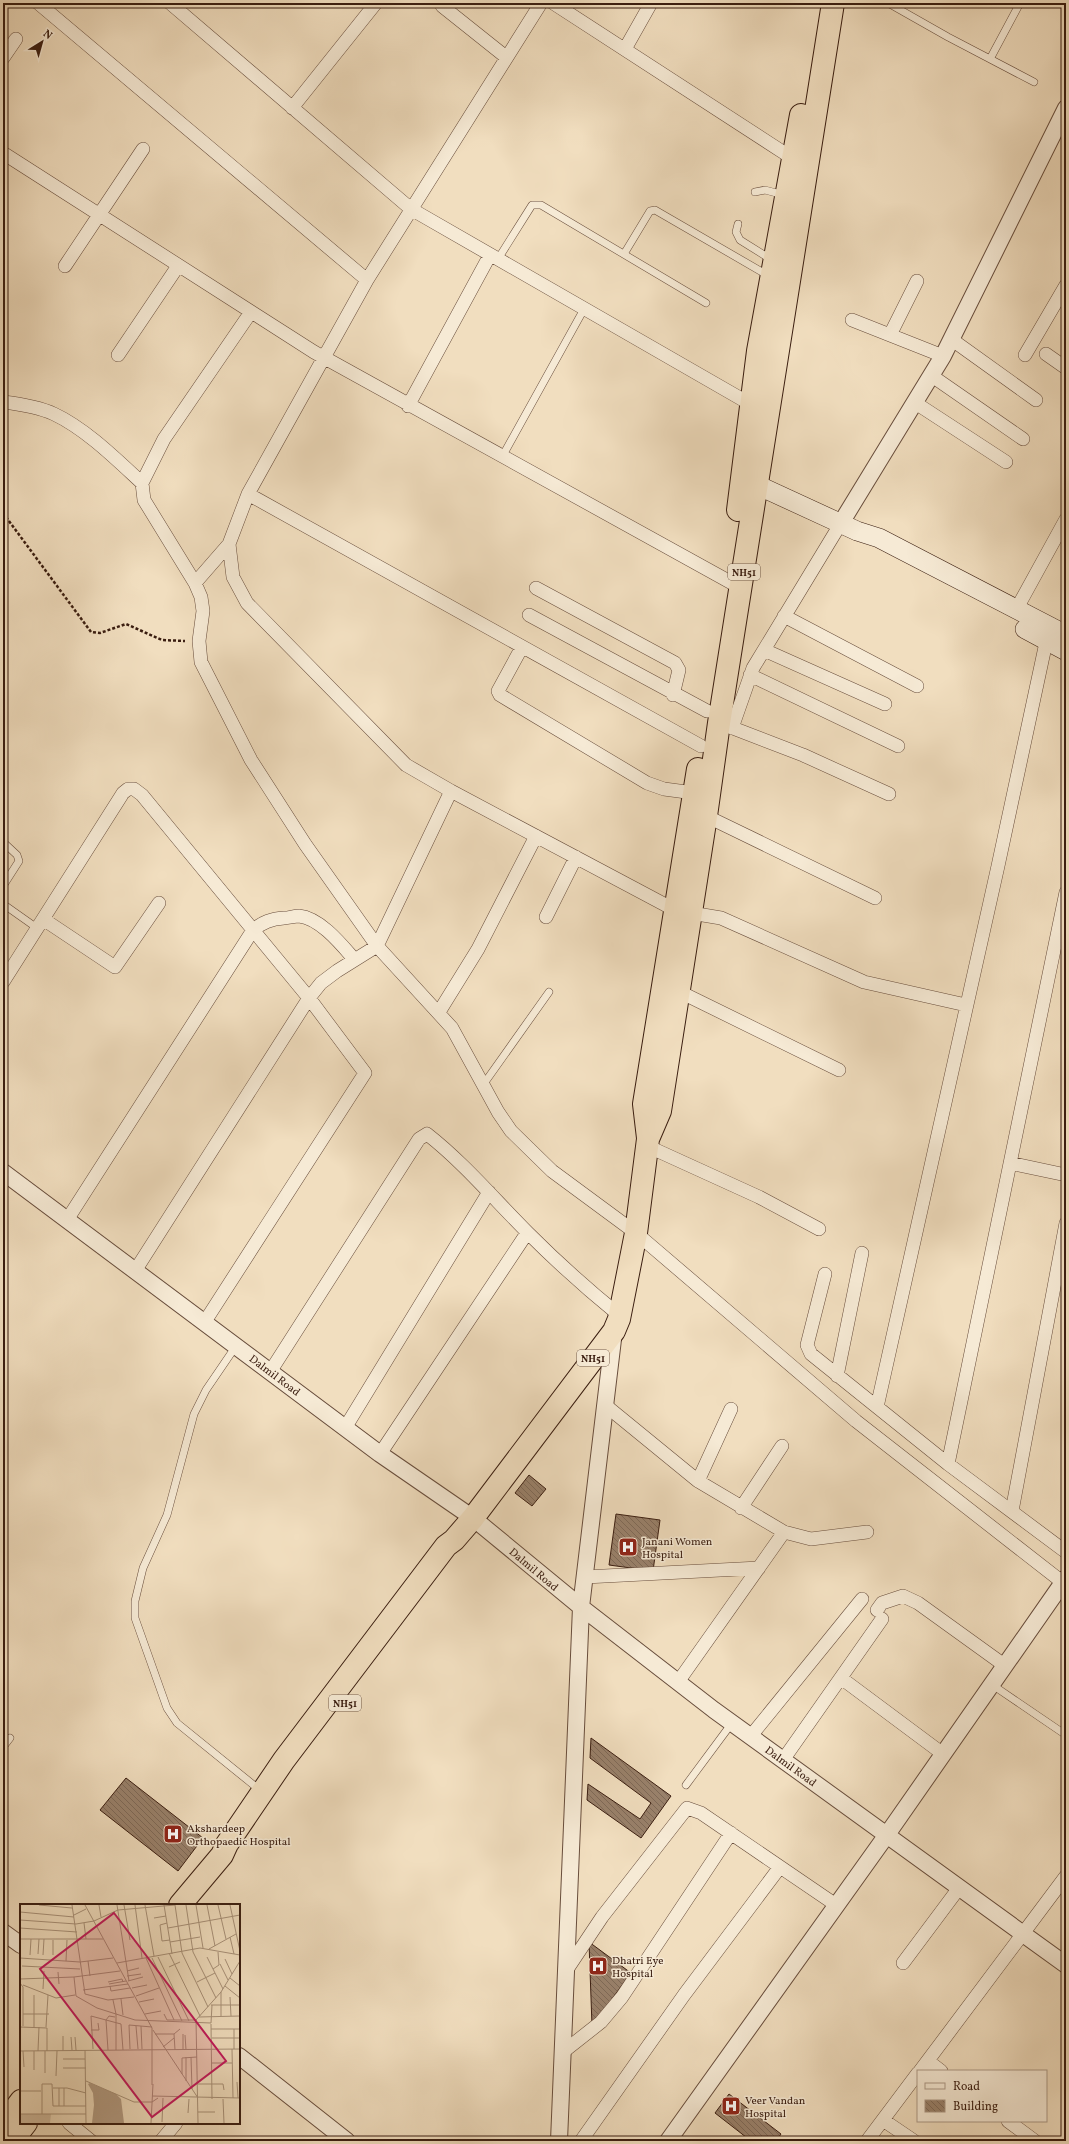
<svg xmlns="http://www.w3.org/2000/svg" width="1069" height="2144" font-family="Vollkorn,serif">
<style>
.building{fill:url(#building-back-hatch);stroke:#3a1d10}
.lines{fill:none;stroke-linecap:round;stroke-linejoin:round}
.service-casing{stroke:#684d3c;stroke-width:8}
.minor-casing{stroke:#684d3c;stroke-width:14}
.tertiary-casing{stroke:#684d3c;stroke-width:18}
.secondary-casing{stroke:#3a1d10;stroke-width:20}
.trunk-casing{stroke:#3a1d10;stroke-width:24}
.path{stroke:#3a1d10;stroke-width:2.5;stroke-dasharray:3 2;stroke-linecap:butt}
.service{stroke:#f6ead5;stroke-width:7}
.minor{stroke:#f6ead5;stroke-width:13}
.tertiary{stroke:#f6ead5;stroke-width:16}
.secondary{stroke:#f6ead5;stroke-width:19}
.trunk{stroke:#f1debf;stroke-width:22}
.labels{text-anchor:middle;stroke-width:3;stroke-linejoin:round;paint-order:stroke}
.shield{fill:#f6ead5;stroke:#725a4b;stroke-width:1}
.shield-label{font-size:10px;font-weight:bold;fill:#3a1d10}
.street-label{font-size:11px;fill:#3a1d10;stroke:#f6ead5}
.poi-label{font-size:11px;fill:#3a1d10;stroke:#f6ead5;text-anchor:start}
.inset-road{fill:none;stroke:#a89179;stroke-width:1}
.view{fill:#c2185b;fill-opacity:0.15;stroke:#c2185b;stroke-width:2}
.inset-edge{fill:none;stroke:#3a1d10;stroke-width:2}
</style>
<defs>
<pattern id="building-back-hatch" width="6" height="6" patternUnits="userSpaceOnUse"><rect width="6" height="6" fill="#99816b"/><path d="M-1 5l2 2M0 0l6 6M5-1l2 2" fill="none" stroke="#7e6957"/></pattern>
</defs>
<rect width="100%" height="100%" fill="#f1debf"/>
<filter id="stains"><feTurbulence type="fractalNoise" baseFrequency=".005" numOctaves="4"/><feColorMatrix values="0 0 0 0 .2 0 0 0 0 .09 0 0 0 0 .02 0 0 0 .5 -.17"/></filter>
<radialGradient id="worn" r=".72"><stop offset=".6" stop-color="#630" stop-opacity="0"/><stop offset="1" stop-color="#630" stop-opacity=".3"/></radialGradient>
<!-- building -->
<path class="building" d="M529,1475l17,14 -14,17 -17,-13z
M616,1514l44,6 -7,51 -44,-6z
M591,1738l80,58 -30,42 -54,-38 1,-16 52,35 11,-16 -61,-45z
M126,1778l77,60 -25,33 -78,-61z
M589,1942l42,31 -39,53z
M729,2094l52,40 -5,7h-25l-36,-28z"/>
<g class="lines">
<!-- service casing -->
<g class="service-casing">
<path id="service" d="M888,3l60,34 86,45
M990,59l30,-56
M755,192l10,-2 19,5
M738,224l-2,8 4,8 32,20
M624,254l26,-43 5,-1 114,66
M498,259l34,-54h9l165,98
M502,457l82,-148
M3,842l14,13 2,6 -16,25
M3,904l34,24
M483,1085l66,-93
M236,1346l-30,44 -12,24 -27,101 -24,53 -8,33v17l32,90 10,15 84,68
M991,1684l75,51
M3,1747l7,-9
M686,1785l46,-62"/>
</g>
<!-- minor casing -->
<g class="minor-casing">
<path id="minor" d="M38,3l329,277
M170,3l241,206 341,196
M541,3l-174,277 -119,214 -19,50 4,33 14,26 159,162 45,26 224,119
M553,3l239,155
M442,6l64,51
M625,49l26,-46
M3,58l13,-19
M292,108l84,-105
M3,153l311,199 427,236
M65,266l78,-117
M251,312l-87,127 -22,44 2,17 51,83 6,14 2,14 -4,30 2,21 50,98 54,84 72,102 75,82 46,84 13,19 41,40 84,62 220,188 210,164
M852,320l91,36
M890,335l27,-54
M951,339l85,61
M1046,354l20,14
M118,355l60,-89
M1025,355l41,-70
M932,376l91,63
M3,402c17,2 36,5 51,12 32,15 63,46 88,69
M914,402l92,60
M408,406l82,-151
M248,494l453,252
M195,583l34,-39
M536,588l139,75 4,7 -6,25
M1016,610l50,-91
M529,615l178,96
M784,616l133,70
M522,647l-24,44 2,4 147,88 17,6 30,4
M764,650l121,54
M750,675l148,71
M725,725l78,30 86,39
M732,728l21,-60 88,-145
M706,816l169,82
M691,913l30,5 143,64 102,23
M546,917l30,-60
M43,919l72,48 44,-64
M3,982l120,-189 5,-4h6l8,6 167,203 56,75 -161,250
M674,989l165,81
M439,1012l39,-63 58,-113
M647,1146l112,51 60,32
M1010,1163l56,12
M67,1220l186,-290c10,-8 18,-11 31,-12 5,0 10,-2 15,-2 21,2 42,28 55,43
M135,1271l174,-273 12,-15 16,-12 40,-25 74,-155
M825,1274l-18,71 4,9 137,110 118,88
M270,1372l149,-233 8,-5c37,29 68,66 101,99 29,29 59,56 91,82
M837,1376l25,-123
M605,1405l93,76 86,51 27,7 56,-7
M877,1407l121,-541 50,-233
M345,1428l144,-236
M380,1454l147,-221
M948,1464l118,-572
M698,1481l33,-72
M741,1508l41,-62
M1012,1511l54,-288
M585,1577l174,-9
M877,1610l5,-7 21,-7 15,7 86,62
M841,1678l102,76
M678,1682l106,-150
M750,1737l112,-138
M783,1760l99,-141
M903,1963l56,-75
M566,1971l36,-54 85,-109 14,5 135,92
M563,2052l38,-30 21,-25 109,-164
M928,2061l13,10
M920,2071l146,-195
M883,2120l31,21
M1008,2121l27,20
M69,2123l22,18
M161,2141l15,-18
M581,2141l103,-146 96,-128
M867,2141l51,-68"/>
</g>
<!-- tertiary casing -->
<g class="tertiary-casing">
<path id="tertiary" d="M841,523l102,-167 123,-248
M3,1172l377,282 93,64 108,89 133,103 352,255
M3,1932l18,13
M239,2056l108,85
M559,2141l22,-534 33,-276
M668,2141l218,-305 180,-258"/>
</g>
<!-- secondary casing -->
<g class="secondary-casing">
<path id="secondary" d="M744,479l113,52 22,7 187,97
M1025,629l41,22"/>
</g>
<!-- trunk casing -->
<g class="trunk-casing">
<path id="trunk" d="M738,510l20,-159 43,-236
M648,1138l-4,-34 54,-335
M180,1905l42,-50 5,-11 57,-84 162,-214 8,-6 19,-22 141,-187 5,-12 17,-86 12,-94 12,-28 46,-295 13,-93 114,-720
M3,2125l18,-24
M12,2141l14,-18"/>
</g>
<!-- path -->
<path class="path" d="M3,513l88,119 9,1 26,-9 36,16 23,1"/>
<!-- service -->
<use href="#service" class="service"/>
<!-- minor -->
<use href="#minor" class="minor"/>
<!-- tertiary -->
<use href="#tertiary" class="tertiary"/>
<!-- secondary -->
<use href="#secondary" class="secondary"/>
<!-- trunk -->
<use href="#trunk" class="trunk"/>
</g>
<!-- icons -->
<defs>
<g id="hospital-square" transform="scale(1)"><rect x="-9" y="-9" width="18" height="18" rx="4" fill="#8f2418" stroke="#f6ead5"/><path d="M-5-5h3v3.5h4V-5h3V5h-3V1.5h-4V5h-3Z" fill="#fff"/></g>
</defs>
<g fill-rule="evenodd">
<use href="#hospital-square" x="628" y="1547"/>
<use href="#hospital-square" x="173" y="1834"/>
<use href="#hospital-square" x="598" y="1966"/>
<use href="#hospital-square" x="731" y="2106"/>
</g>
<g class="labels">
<!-- shield labels -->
<g class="shield">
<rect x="728" y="564" width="32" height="16" rx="3"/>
<rect x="577" y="1350" width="32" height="16" rx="3"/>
<rect x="329" y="1695" width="32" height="16" rx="3"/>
</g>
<g class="shield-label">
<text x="744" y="576">NH51</text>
<text x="593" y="1362">NH51</text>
<text x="345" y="1707">NH51</text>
</g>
<!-- street labels -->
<g class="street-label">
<text transform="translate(275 1375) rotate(37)" y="4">Dalmil Road</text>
<text transform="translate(534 1569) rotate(40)" y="4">Dalmil Road</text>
<text transform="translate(791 1766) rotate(36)" y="4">Dalmil Road</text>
</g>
<!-- poi labels -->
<g class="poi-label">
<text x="642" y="1545">Janani Women<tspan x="642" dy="13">Hospital</tspan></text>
<text x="187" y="1832">Akshardeep<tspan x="187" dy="13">Orthopaedic Hospital</tspan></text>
<text x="612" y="1964">Dhatri Eye<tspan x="612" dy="13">Hospital</tspan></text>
<text x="745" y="2104">Veer Vandan<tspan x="745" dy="13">Hospital</tspan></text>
</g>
</g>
<!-- overview -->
<g transform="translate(20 1904)">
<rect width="220" height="220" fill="#f1debf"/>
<path d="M0,210h31l-1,9h-30z" fill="#d2bda1"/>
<path d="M70,179l26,11 5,5 3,24h-32l2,-18 -1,-12 -5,-9z" fill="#b39c84"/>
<path class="inset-road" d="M19,1l33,3M52,1l13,89 23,6 26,-3M65,1l67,123v57M79,1l2,12M97,1l12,76M104,1l6,35M115,1l7,53M125,1l9,51M144,1l8,49M155,1l7,48 26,54M166,1l7,47 23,46M176,1l7,43M187,1l8,41M198,1l8,34M210,1l10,46M0,8l54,5M54,11l12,-6M134,14l12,-2M0,16l56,4 18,-3 24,-11 57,-5M64,19l2,16M147,19l-7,2 2,16 8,-1M0,24l57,4M148,24l72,-13M210,33l4,17M0,35h83M150,38l30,-5M189,45l27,-15M149,49l31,63M18,50l1,-15M10,51l1,-16M23,51l1,-16M33,51v-15M138,53l31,64M187,53l16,32M0,54l60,4 33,-4M126,54l28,62M132,54l30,63M205,55l7,15M46,57l1,-21M68,57l2,15M97,59l83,-15 40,7M200,60l8,16M2,62l58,3M149,63l11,-5M193,65l6,-4 -1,-13M107,67l12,-3M38,68l1,12M107,72l14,-2M54,73l2,19 21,12 38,12 76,3 1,-18M210,74l10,8M0,75l54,-2 46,-6M108,77l15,-4M88,78l14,-3 1,3M177,78l18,-9M0,79l3,4v39M89,80l17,-3M3,81l33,13 19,-3M90,82l1,5 19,-3M205,82l15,12M112,84l15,-3M23,85l1,-18M63,86l45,-6M201,88v24M116,92l23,-8M210,93l1,19M101,95l2,16M93,96l3,14v36M119,98l15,-3M191,101h29M3,110h26M125,110l16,-3M144,110l3,6h29M179,113l41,-1M191,120l1,75M116,122l2,23M121,122l1,23M0,123l27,1v23M14,123v-32M26,123l2,-32M191,125h29M214,125v20M71,126h8l-1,-7M133,126l45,68M135,130h19l6,-5M154,130l1,16M165,131l1,15M51,133l1,13M55,133l1,13M192,134h28M143,143l11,-9M73,145l-2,-33 30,8 2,26M110,145l-1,-24 23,2M212,145l1,49M65,146l1,73M88,146l-2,-30 3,-4 6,1M163,146v-16M0,147l220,-2M3,147l1,16M14,147v19M18,147l1,-24M25,147v22M43,147v-15M171,153l1,32M43,155h22M192,159h20M43,164h23M162,170v-16l15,-1M36,172l1,-25M66,177l48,21h18l6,-4M166,177v-24M217,178l1,16M178,180h25l1,6M33,184h14l19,5M44,184v18M0,187h21M132,192l88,2M203,195l1,24M39,202v-18M178,208h17M168,209l1,-14M0,210h66M22,210v-30h10l1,22h33M142,218l1,-24M131,219l2,-39M178,219l-2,-103 25,-28 19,-31"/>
<path class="view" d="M94,9l112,148 -74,56 -112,-148z"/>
<rect width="220" height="220" class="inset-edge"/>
</g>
<!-- margin -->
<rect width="1069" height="2144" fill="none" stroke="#f1debf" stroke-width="16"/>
<rect x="4" y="4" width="1061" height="2136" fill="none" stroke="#3a1d10" stroke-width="2"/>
<rect x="8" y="8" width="1053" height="2128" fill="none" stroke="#3a1d10"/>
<!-- legend -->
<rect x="917" y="2070" width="130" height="52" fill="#f6ead5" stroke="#ab9886"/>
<rect x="925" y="2083" width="20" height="6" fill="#f6ead5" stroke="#ab9886"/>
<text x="953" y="2090" font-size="12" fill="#3a1d10">Road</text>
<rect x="925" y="2100" width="20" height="12" fill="url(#building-back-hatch)" stroke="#ab9886"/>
<text x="953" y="2110" font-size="12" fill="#3a1d10">Building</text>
<!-- north arrow -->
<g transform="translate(42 42) rotate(37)" stroke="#f6ead5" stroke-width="3" paint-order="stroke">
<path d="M0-3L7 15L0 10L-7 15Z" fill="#3a1d10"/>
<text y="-6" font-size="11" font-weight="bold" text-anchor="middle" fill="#3a1d10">N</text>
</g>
<rect width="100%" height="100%" filter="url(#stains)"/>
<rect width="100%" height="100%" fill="url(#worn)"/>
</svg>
